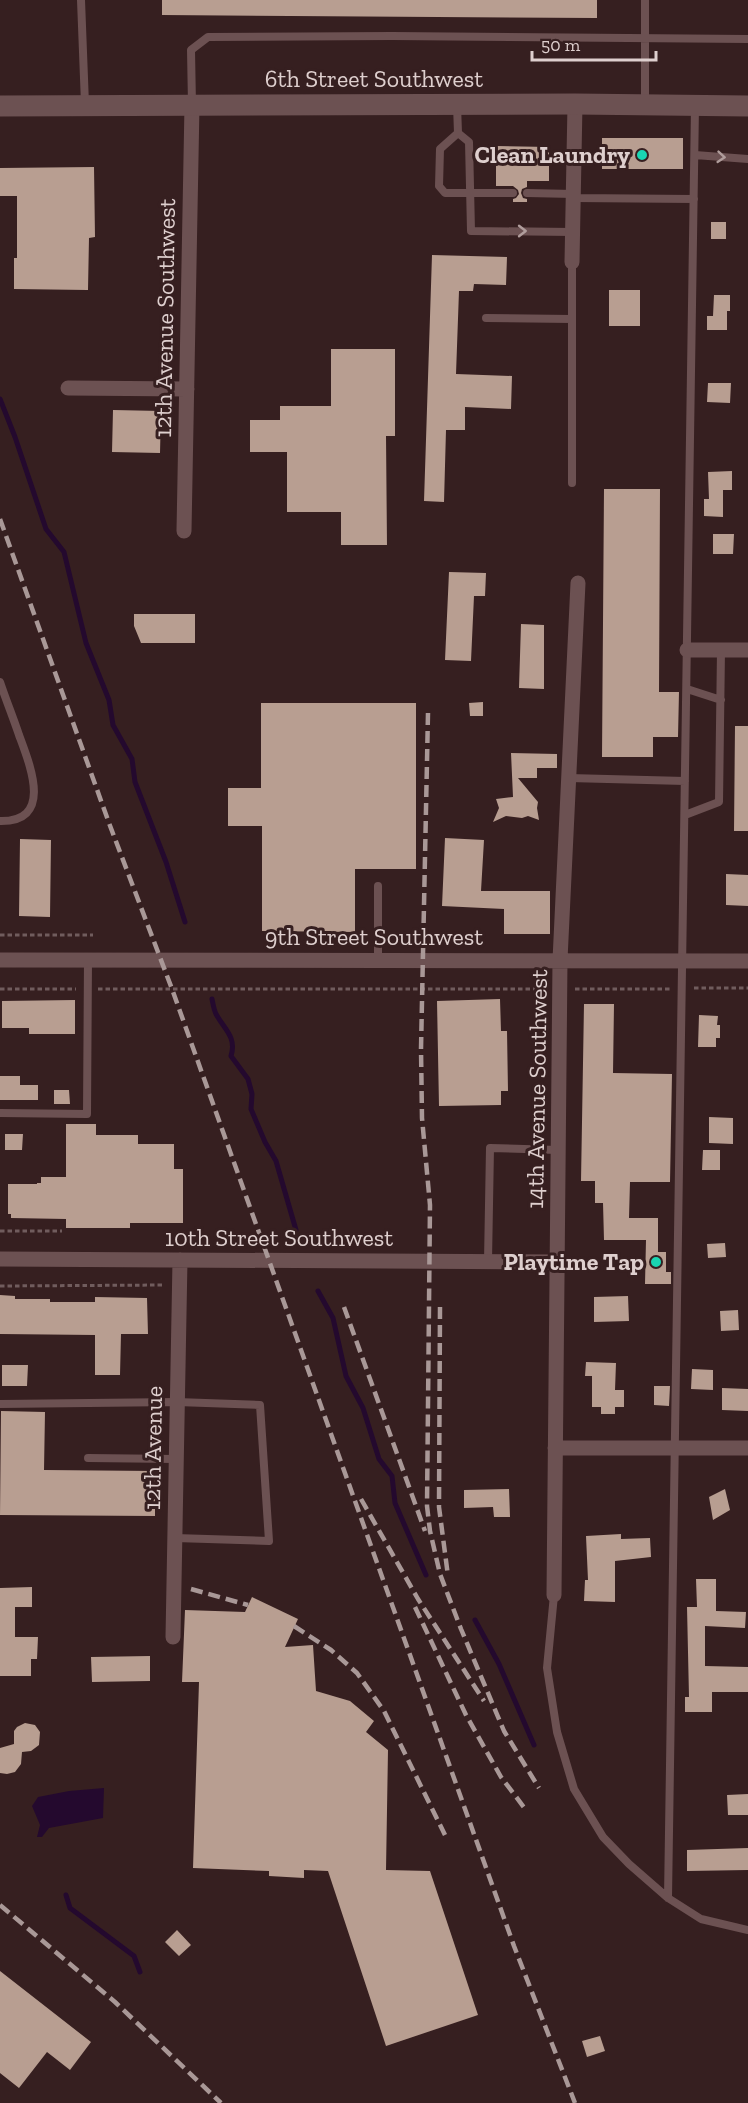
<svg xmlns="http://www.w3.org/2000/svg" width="748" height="2103" font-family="'Zilla Slab',serif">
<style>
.water{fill:#24092e}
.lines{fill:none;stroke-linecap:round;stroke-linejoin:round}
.stream{stroke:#24092e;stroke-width:5}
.building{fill:#b89e91}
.path{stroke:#705c5d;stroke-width:3;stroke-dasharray:4.5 3;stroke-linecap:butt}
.lane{stroke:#6c5152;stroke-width:8}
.street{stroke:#6c5152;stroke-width:15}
.secondary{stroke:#6c5152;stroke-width:21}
.rail{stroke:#a99897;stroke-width:4.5;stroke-dasharray:12 6;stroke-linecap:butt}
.oneway{stroke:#b09d9c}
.poi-dot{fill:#19d5b2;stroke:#361f20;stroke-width:2}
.labels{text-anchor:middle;stroke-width:6;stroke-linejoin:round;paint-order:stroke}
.street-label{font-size:24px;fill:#decfce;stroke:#361f20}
.poi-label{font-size:24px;font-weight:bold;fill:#decfce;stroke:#361f20;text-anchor:end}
</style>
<rect width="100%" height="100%" fill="#361f20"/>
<!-- water -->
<path class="water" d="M104,1788l-1,30 -54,10 -7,9h-5l3,-12 -8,-19 6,-9 31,-6z"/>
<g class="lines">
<!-- stream -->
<path class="stream" d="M0,399l15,38 31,92 18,23 22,91 23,57 4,25 19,34 3,23 31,80 19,60
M212,999c1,5 2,11 4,15 8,15 21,23 15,42l17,23 4,15 -1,15 14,33 11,19 20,69
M318,1291l15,27 13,58 17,32 16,51 13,17 3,27 31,72
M475,1620l24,44 35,81
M66,1895l4,13 64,48 6,16"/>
</g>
<!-- building -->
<path class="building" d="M162,0h435v18l-435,-3z
M602,138h81v31h-81z
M496,146l53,1v34h-22v6l-5,2 -1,4 2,5 4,1v3h-14v-3l3,-1 3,-4 -1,-4 -5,-4h-17z
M94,167l1,70 -6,1 -1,52 -74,-1v-31h3v-62h-17v-28z
M711,222h15v17h-15z
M432,255l75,2 -1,28 -32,-1 -1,7h-14l-3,83 56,2 -1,33 -46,-2v23h-19l-2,72 -20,-1z
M609,290h31v36h-31z
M714,295h16v16h-3v19h-20v-14h6z
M331,349h64v87h-9l1,109h-46v-33h-54v-60h-37v-32h30v-14h51z
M708,383h23l-1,20 -23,-1z
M113,410l48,1 -1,42 -48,-1z
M732,471v19h-9v27l-19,-1v-17h5l-1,-27z
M604,489h56l-1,203h20l-1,45h-25v20h-51z
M713,534h21l-1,20h-20z
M449,572l37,1 -1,23h-11l-3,65 -26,-1z
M134,614h61v29h-54l-7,-17z
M521,624l23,1v64l-25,-1z
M483,702v14h-13l-1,-13z
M261,703h155v166h-61v63l-93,-1v-105h-34v-38h33z
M735,726h13v105h-14z
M511,753l46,1v14h-20v10h-19l20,24 -1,6 2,12 -11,-4 -6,2 -16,-2 -13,6 6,-14 -3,-9 17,-2z
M445,838l39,2 -3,51h69v43h-46v-25l-62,-3z
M20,839l31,1 -1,77 -31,-1z
M726,874l22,1v31l-22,-1z
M500,999l1,32h6l1,60h-7v14l-62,1 -2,-105z
M75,1000v34h-46v-6h-27v-27z
M584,1004h30l-1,69 59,1 -2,108h-40l-1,36h29v34h8v20h5v12h-26l1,-44h-42l-1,-37h-8v-22h-14z
M699,1015l19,1 -1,9h3v13h-4v9h-18z
M0,1076h20v9h18v15h-38z
M54,1090h15l1,14h-16z
M709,1117l24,1v26l-24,-1z
M66,1124h30v11h42v9h36v25h9v54h-53v5h-64v-9l-55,-1v-4h-3v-30h29v-1h4v-6h25z
M5,1134h18l-1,16h-17z
M703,1150h17v20h-18z
M725,1243l1,14 -18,1 -1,-14z
M0,1295l15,1v3h35v3h45v-5l52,1 1,36h-27l-1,41h-25v-40l-95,-1z
M628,1296l1,25 -35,1v-25z
M738,1310l1,20 -18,1 -1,-20z
M586,1362l30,1 -1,27h9v17h-9v7h-14v-7h-9v-31h-7z
M2,1365h26l-1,21h-25z
M692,1369l21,1v20l-22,-1z
M654,1386h16l-1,20 -15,-1z
M722,1388l26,1v22l-26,-1z
M1,1411l44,1 -1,58 111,1v45l-155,-1z
M509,1489l1,28h-16l-1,-10 -29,1v-18z
M725,1489l5,21 -17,10 -4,-23z
M621,1534v5l29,-1 1,19 -36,4v41l-31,-1 1,-21h3l-2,-44z
M696,1579h20v32l30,1 -1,16 -40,-2v40l43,1v25h-36v20h-27v-15h4l-2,-90h10z
M32,1587v20h-17v30h23l-1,22h-6v17h-31v-88z
M252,1597l46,22 -13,28 28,-2 3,46 34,10 24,20 -8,11 22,18 -2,120 44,1 48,144 -92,31 -58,-175 -24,-1v8l-35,-2v-5l-76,-3 6,-186h-17l3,-72 60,2z
M150,1656v25l-58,1 -1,-25z
M25,1723l10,2 5,7 -1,13 -8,6 -9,1 -1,12 -6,8 -8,2 -7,-1v-25l14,-4v-13l3,-4z
M748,1794v21h-20l-1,-20z
M748,1848v22l-61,1v-21z
M177,1930l14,15 -12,11 -14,-14z
M0,1971l91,71 -21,28 -23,-18 -28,36 -19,-15z
M600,2036l5,15 -18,6 -5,-16z"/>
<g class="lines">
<!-- path -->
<path class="path" d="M0,935h93
M694,988h54
M0,989h76
M98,989h446
M575,989h97
M0,1231h62
M0,1286l164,-1"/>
<!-- lane -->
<path class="lane" d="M81,0l4,104
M645,103v-103
M192,105l-1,-55 17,-13 184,-1 356,3
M457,105l1,28 11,9 2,89 102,1
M458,133l-18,16 -1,37 6,7h68
M695,155l53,4
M527,193l47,1
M574,198l120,1
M486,318l86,1
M572,483v-221
M0,682c6,18 13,35 19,53 11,30 35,87 -19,86
M687,689l34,11
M569,778l116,3
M685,815l34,-13 2,-152
M378,886v74
M0,1113l87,1 1,-154
M488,1261l2,-113 68,2
M0,1404l177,-2 83,3 9,136 -94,-3
M88,1458l88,1
M554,1595l-7,73 10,64 17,57 29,48 26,27 39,34 33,21 47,11
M668,1898l27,-1792"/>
<!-- street -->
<path class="street" d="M572,262l3,-158
M68,388l119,1
M184,531l8,-426
M687,650h61
M0,960l748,1
M0,1259l557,3
M555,1448h193
M554,1595l6,-635 18,-377
M173,1637l7,-377"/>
<!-- secondary -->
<path class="secondary" d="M0,106l575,-2 173,2"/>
<!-- rail -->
<path class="rail" d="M0,519l109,304 63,166 342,957 61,157
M428,713l-7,336 1,69 8,87 -3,301 3,25 10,43 21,55 43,102 35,57
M344,1307l81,224
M440,1307l-1,200 9,69
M361,1499l57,100 66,102
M191,1589l57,16
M415,1607l51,108 35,62 25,33
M294,1626l37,24 26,23 27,38 61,124
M0,1905l115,97 106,101"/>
</g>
<!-- one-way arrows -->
<defs><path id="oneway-chevron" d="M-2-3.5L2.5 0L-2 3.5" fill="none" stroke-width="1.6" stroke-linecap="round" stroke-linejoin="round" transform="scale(1.5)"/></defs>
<g class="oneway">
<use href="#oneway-chevron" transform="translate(721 157) rotate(5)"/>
<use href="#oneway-chevron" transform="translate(522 231)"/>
</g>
<!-- markers -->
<g class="poi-dot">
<circle cx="642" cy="155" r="6"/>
<circle cx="656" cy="1262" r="6"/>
</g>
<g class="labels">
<!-- street labels -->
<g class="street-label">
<text x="374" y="87">6th Street Southwest</text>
<text transform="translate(165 318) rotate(-89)" y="8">12th Avenue Southwest</text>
<text x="374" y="945">9th Street Southwest</text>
<text transform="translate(537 1089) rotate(-89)" y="8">14th Avenue Southwest</text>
<text x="279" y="1246">10th Street Southwest</text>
<text transform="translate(153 1448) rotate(-89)" y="8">12th Avenue</text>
</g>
<!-- poi labels -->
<g class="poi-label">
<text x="630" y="163">Clean Laundry</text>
<text x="644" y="1270">Playtime Tap</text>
</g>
</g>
<!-- scale -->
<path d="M532 51v9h124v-9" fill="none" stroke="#decfce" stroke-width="3"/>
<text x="541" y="51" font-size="18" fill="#decfce" stroke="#361f20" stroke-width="4.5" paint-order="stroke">50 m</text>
</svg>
